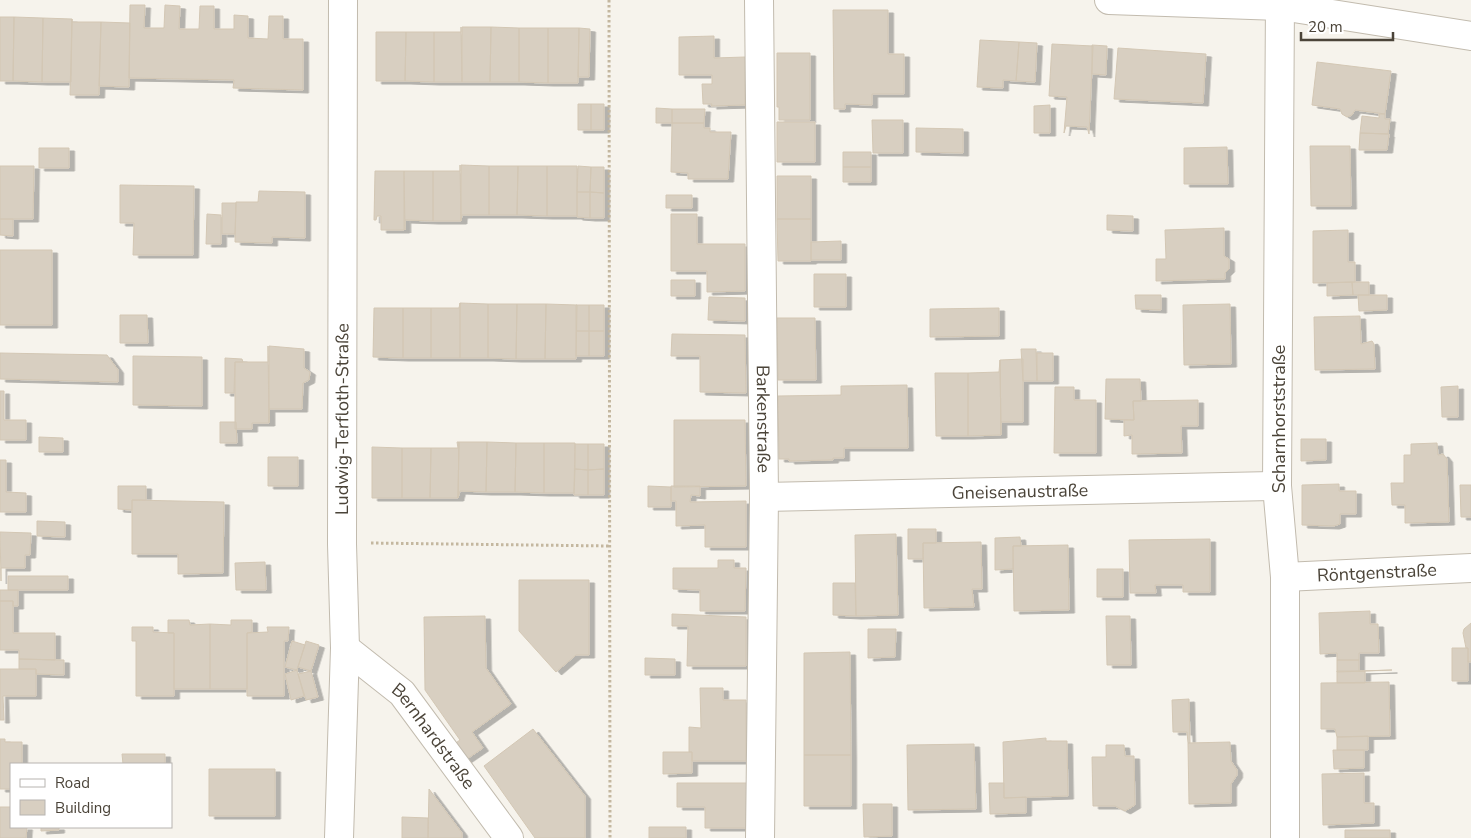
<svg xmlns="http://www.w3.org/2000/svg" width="1471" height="838" font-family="'Nunito Sans',sans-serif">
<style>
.building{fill:#d8cfc1;stroke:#d3c7b4;filter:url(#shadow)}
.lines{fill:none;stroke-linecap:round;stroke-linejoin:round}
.minor-casing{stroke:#c2bbae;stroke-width:30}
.path{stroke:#c4b79f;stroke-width:3;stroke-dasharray:2.5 2.5;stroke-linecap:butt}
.minor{stroke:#fff;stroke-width:28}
.labels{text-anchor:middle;stroke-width:5;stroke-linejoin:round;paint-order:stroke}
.street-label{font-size:18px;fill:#4b4439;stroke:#fff}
</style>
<defs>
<filter id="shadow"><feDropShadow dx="5.5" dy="3" stdDeviation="0" flood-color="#0004"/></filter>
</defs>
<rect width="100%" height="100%" fill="#f6f3ec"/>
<!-- building -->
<path class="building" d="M130,5h15l-1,23h20l1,-23 15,1 -1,23h20l1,-23h14v23h20v-14l14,1v22l20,1 1,-23h14v23h20v51l-70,-2 1,-8 -105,-2z
M833,10h55v44h16v40h-32v11l-27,-1v5h-11z
M0,17h14l-1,64h-13z
M14,17l29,1 -1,64 -29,-1z
M43,18l29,1 -1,63h-29z
M72,19v3h29l-2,73h-29z
M101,22l29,1 -1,64 -30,-1z
M461,27l1,55h-28v-50h27z
M462,27h29l-1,55h-28z
M491,27l28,1v54h-29z
M519,28h29v55l-29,-1z
M548,28h31l-1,55h-30z
M579,28l11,1 -1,48h-11z
M376,32h30l-1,49h-29z
M406,32h28v50l-29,-1z
M714,36v22l31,-1v48l-34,1 1,-2h-9l-1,-20h10v-9h-33v-38z
M980,40l39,2 -3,39 -13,-1v8l-26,-1z
M1019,42l18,1 -2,39 -19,-1z
M1052,44l41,2 -4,88 -2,-7 -21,-1 -2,7 3,-36 -18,-1z
M1092,45l15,1 -1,29 -14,-1z
M1118,48l88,6 -3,49 -89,-4z
M777,53h33v67h-31v-13h-2z
M1317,62l74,9 -6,43 -30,-4 -3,5 -5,2 -5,-3 -2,-5 -28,-4z
M578,104h13v26h-13z
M591,104h13v26h-13z
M1050,105v28h-16v-27z
M656,108l16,1v14h-16z
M672,109h33l-1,14h-32z
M1379,114h6v5h5l-2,15 -28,-1 2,-17 17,2z
M872,120h31v33h-30z
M777,122h38v40h-38z
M672,123h32v5h6v4h21l-3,47h-40v-6l-17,-1z
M916,128l47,1v24l-47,-1z
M1360,133l29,1 -2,16h-28z
M1310,146h40l1,60h-40z
M1227,147l1,37h-44v-36z
M39,148h30v20h-30z
M843,152h28v15h-28z
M460,165l1,56h-28v-50h27z
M461,165l28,1v49h-27l-1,6z
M0,166h34l-1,53h-33z
M489,166h29l-1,49h-28z
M518,166h29v50l-30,-1z
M547,166h30v50h-30z
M578,166l13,1 -1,25h-13z
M591,167h13v26l-14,-1z
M843,167h28v15h-28z
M375,171h29v59h-23v-14h-4l-1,4h-2z
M404,171h29v50l-28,-1v10z
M777,176h34v43h-34z
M120,185l74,1 -1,69h-60l1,-32h-14z
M259,191l46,1v46l-33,-1v6l-37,-1 1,-40h22z
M577,192h13v26l-13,-1z
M590,192l14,1v25h-14z
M666,195h26v13h-26z
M222,203h14l-1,31h-13z
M207,214l14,1v29h-15z
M671,214h26v30h48v47l-38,1v-21h-36z
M1107,215l26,1v15l-26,-1z
M0,219h13v17l-13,-1z
M777,219h34v42h-33z
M1224,228v28l5,3v10l-4,4v6l-69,2v-22h10l-1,-29z
M1348,230v32h7v20l-42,1v-52z
M841,241v19h-30v-18z
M0,250h52v75h-52z
M814,274h32v33h-32z
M671,280h24v16h-24z
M1352,282l1,13 -26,1v-13z
M1352,282h17v13h-16z
M1135,295h26v15l-25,-1z
M1358,295h29v15l-28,1z
M709,297l36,1v23l-37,-1z
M460,303l28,1v54h-28z
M460,303v55h-29v-50h28z
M488,304h29l-1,55 -28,-1z
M517,304h29l-1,55h-29z
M546,304l31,1 -1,54h-31z
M1230,304l1,60 -47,1 -1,-60z
M576,305h13v26h-13z
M589,305h15v26h-15z
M374,308h29v50l-30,-1z
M403,308h28v50h-28z
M999,308v28l-69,1v-28z
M120,315h27l1,28h-28z
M1360,316l1,28 11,-3 2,3 1,25 -60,1 -1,-53z
M777,318h38l1,62h-38z
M576,331h13v25h-13z
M589,331h15v25h-15z
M672,334l73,1 1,58 -46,-1v-36h-29z
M268,346l1,77h-17v6h-17v-67h33z
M269,346l35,3v19l6,4 -1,8 -6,3 -1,26h-33v14z
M1021,349h15l1,32h-14z
M0,353l107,2 11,15v12l-118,-3z
M1037,353h16v28h-16z
M133,356l69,1v49l-69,-1z
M225,358l17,1 1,3h-8l-1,31h-9z
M1023,359v63h-22v13l-1,-75z
M1000,360l1,75 -33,1v-63l31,-1z
M935,373h33v63h-32z
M1106,379h34l1,22h-8l1,19 -29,-1z
M907,385l1,63h-64v10h-11v2l-44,1v-2h-10l-1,-63 63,-1v-9z
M1458,386v31h-16l-1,-30z
M1055,387h19v13h22v53h-42z
M0,391h4v29h22v20h-26z
M1198,400v26h-17l1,27 -50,1v-19l-8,1v-16h10l-1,-19z
M674,420h71l1,66 -72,1z
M220,422h16l1,21h-17z
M39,437l24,1v14h-24z
M1301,439h25v21l-25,1z
M457,442h2l-1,56h-28l1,-50h27z
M459,442h28l-1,50 -26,-1 -2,7z
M487,442l29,1 -1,49h-29z
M516,443h28v50l-29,-1z
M544,443h31l-1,50h-30z
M1437,443l1,12 5,-1 4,5 2,63 -44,1v-18h-13l-1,-22h13v-28h7v-11z
M575,444h13v26l-13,-1z
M588,444h16v25l-16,1z
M372,447l30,1v50h-30z
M402,448h29l-1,50h-28z
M268,457h30v29h-30z
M0,460h6v32l20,1v19h-26z
M575,469l13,1v25h-14z
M604,469v26h-16v-25z
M1339,484v7h17v23h-16v10l-6,2 -32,-1v-40z
M1460,485h11v32h-10z
M118,486h28v14h-14v10l-14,-1z
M648,486l23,1v20h-23z
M671,486h29v10l-9,-1 -1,7 56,-1v46h-41v-22l-29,1v-25h-5z
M132,500l92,2 -1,71 -45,1v-20h-46z
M37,521l28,1v15l-28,-1z
M908,529h28v14h-13v16h-15z
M0,532l31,1 -1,22h-5v13h-24v13z
M896,534l2,81 -42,1 -1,-81z
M1020,537l1,9h-8v23l-18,1v-32z
M1210,539v53h-27v-7h-28l1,8h-26l-1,-53z
M981,542l1,47h-10l2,18 -50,1 -1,-65z
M1068,545l1,65 -55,1 -1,-65z
M718,560h16v8h12l-1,43h-45v-21l-27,-1v-21h45z
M265,562l1,28h-30l-1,-27z
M1097,569h26v28h-26z
M8,576h60v14h-60z
M519,580h70v75h-13l-20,17 -37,-41z
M833,583h22l1,33 -23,-1z
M0,590h18v16h-5v-5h-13z
M0,601h13v32h42v27l-36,-1v-9h-19z
M1370,611v13h8l1,29h-20v7h-22v-7l-17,1 -1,-41z
M672,614l74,3v49h-59l1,-40h-16z
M485,616l1,52 25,36 -39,28 11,16 -19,13 -11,-16 7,-5 -35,-50 -1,-73z
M1106,616h24l1,49h-24z
M168,620h21l1,5 20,-1v65h-36v-56h-6z
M231,620h21v12l-5,1v56h-37v-65l21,1z
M1471,623v39h-3v-14h-2l-3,-15 1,-4z
M132,627h21v5l21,1v63h-38v-55h-4z
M267,627h22l-1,14h-4v55h-37v-63l21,-1z
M868,629h28l-1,28 -27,1z
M292,641l13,4 -8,25 -12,-3z
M306,641l13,4 -8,26 -13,-4z
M1452,648h16v33h-16z
M850,652l1,103h-47v-102z
M645,658l30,1v16h-30z
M19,659l45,1v15l-28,-1v-5h-17z
M1337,660h22v11l33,-1 -55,2z
M0,669h36v27h-33l1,24h-4z
M297,670l7,26 -13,4 -6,-26z
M311,671l7,26 -12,3 -8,-26z
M1337,671h28v12h-28z
M1389,682l1,54 -53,1 -2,-8h-14v-46z
M700,688h23v12h23v61h-54v-9h-3v-25l12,1z
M1189,699l1,44h-2l-1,-11h-14l-1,-32z
M533,729l52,67v42h-50l-51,-72z
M1368,736v14h-31v-13z
M1046,738v3h21l1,55 -64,2 -1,-56z
M0,739h5v3h17v22h-11v25h-11z
M1230,742l1,19 6,9v5l-6,9v19l-42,1 -1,-61z
M974,744l2,65 -68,1 -1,-65z
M1106,745h18l1,11h9l1,49 -10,6 -10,-5h-22l-1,-49h14z
M1333,750h31v18l-30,1z
M663,752h29v21l-29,1z
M122,754h43v10h-42z
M804,755h47v51h-47z
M209,769h66v47h-66z
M1364,773v30h10v20l-51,2 -1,-51z
M677,783h70l-1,45h-41v-21h-28z
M989,783h15v15l22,-1v16l-36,1z
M429,789l33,44v5h-34z
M863,804h29v32l-28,1z
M0,807h11v20h16l-1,11h-26z
M402,817l26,1v20h-26z
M41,827h18v3l-18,1z
M649,827h37v11h-37z
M1345,830h45v8h-45z"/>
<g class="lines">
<!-- minor casing -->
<g class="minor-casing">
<g id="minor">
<path id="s1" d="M759,0l5,497 -4,341"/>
<path d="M1109,0l172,6 190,30"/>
<path d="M1280,0l-3,486 8,91v261"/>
<path id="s2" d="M764,497l513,-11"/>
<path id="s3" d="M1285,577l186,-9"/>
<path id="s4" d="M345,648l57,45 107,145"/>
<path id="s5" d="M339,838l6,-190 -3,-104 1,-544"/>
</g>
</g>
<!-- path -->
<path class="path" d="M609,0l1,838
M371,543l239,3"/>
<!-- minor -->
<use href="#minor" class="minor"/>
</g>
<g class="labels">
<!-- street labels -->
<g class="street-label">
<text dy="6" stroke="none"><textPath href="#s5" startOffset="419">Ludwig-Terfloth-Straße</textPath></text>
<text dy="6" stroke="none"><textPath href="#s1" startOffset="419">Barkenstraße</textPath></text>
<text transform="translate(1279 419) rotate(-90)" y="6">Scharnhorststraße</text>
<text dy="6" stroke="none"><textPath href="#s2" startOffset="256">Gneisenaustraße</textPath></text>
<text dy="6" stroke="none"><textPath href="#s3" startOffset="92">Röntgenstraße</textPath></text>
<text dy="6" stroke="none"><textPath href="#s4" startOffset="126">Bernhardstraße</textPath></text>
</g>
</g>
<!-- legend -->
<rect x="10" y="763" width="162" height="65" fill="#ffffff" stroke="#b7b4b0"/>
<rect x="20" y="779" width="25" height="8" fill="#ffffff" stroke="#b7b4b0"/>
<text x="55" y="788" font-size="15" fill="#4b4439">Road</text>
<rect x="20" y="800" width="25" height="15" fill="#d8cfc1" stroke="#b7b4b0"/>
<text x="55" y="813" font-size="15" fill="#4b4439">Building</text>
<!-- scale -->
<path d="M1301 32v8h92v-8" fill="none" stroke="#4b4439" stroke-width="2.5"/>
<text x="1308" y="32" font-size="15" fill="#4b4439" stroke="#ffffff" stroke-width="4" paint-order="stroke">20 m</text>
</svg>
